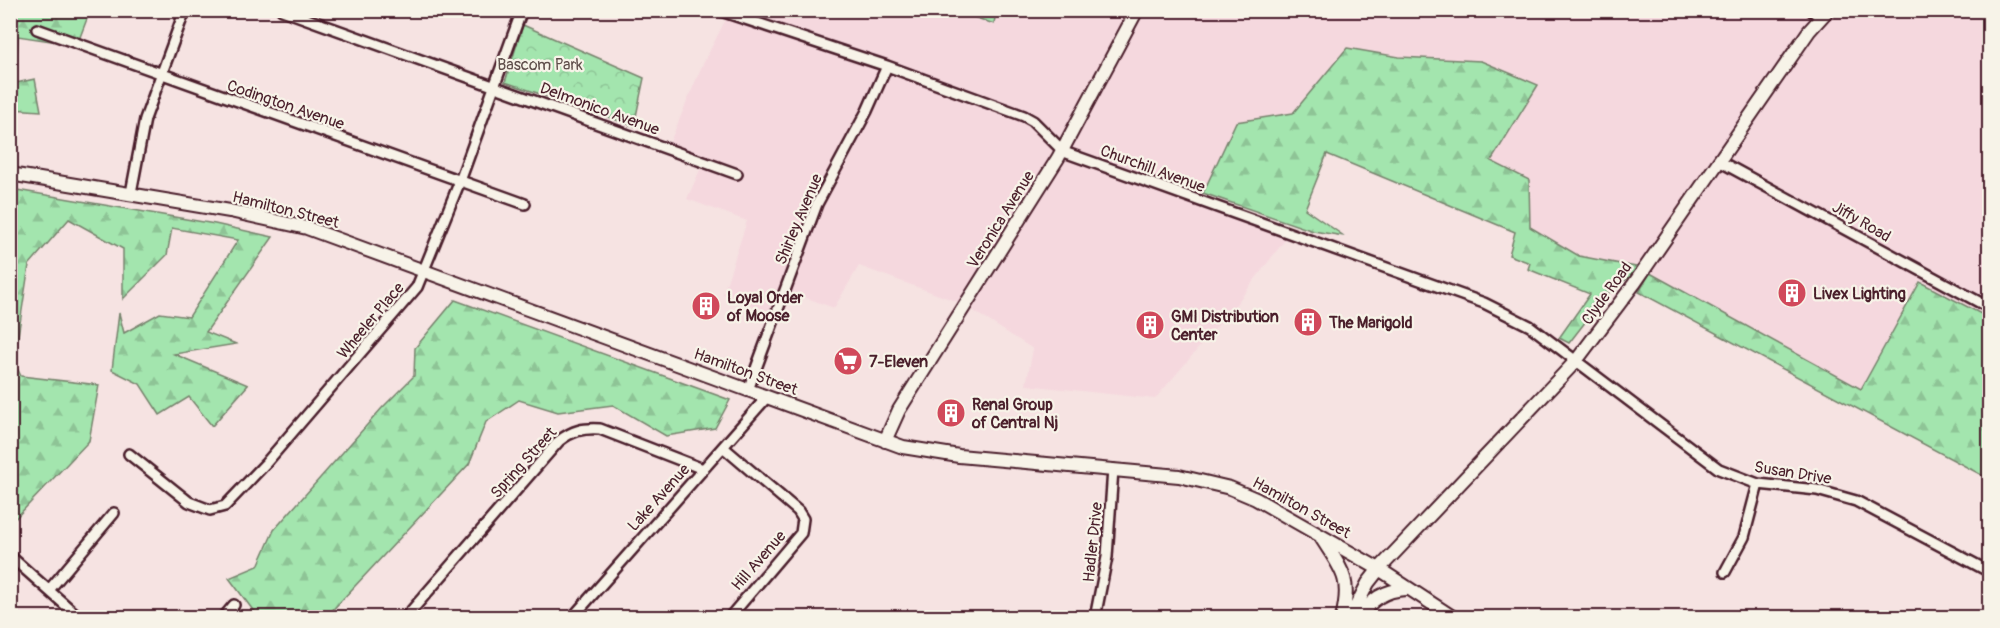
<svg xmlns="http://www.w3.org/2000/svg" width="2000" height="628" font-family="Pangolin,sans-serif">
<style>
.built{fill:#f5d8de}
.forest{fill:url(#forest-firs);stroke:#76826c;stroke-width:1.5}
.park{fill:url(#park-crowns);stroke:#76826c;stroke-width:1.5}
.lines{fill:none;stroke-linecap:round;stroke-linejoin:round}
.street-casing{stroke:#4a1f2b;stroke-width:14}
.secondary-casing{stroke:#4a1f2b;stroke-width:16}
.street{stroke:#f7f3e8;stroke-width:9}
.secondary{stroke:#f7f3e8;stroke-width:12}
.labels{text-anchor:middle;stroke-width:4.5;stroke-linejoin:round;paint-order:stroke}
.park-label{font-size:16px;fill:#60504c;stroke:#f7f3e8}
.street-label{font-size:16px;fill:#4a1f2b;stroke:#f7f3e8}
.poi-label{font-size:16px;font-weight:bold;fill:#4a1f2b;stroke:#f7f3e8;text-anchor:start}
</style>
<defs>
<pattern id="forest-firs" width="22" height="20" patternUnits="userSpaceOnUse" patternTransform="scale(1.5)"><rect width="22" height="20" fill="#a3e5ae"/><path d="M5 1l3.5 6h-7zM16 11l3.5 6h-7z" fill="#8ec496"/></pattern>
<pattern id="park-crowns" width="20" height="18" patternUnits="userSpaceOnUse" patternTransform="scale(1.5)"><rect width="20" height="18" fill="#a3e5ae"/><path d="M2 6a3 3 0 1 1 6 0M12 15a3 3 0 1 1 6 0" fill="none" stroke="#8ec496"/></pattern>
</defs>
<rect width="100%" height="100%" fill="#f6e3e2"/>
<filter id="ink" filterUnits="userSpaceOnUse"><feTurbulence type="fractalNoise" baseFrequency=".0167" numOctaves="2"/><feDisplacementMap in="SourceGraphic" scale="12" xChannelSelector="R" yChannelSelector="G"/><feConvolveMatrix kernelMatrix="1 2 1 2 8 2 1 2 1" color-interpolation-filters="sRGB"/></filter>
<g filter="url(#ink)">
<!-- built -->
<path class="built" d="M956,10l38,13 2,-13 993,1v307l-69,-36 -59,107 -220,-121 -62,-11 -49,-30 -1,-47 -38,-19 -92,-104 -52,-9 -54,65 -57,9 -36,78 91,32 -54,71 -82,96 -129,-14 7,-36 -72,-46 -102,-37 -25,42 -52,-19 -9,24 -50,-19 24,-73 -60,-22 17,-38 -37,-12 34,-81 29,-57z"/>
<!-- forest -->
<path class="forest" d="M10,11h80l-13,34 -59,-9 -2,47 19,-4 6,32 -30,-2z
M956,11h40l-2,13z
M1347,48l52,9 82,4 57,24 -47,76 38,19 1,47 49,29 62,12 -34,26 -38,49 -10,-5 31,-44 -62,-25 2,-6 -21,-8 6,-23 -188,-78 -22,55 39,27 -31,-5 -110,-38 33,-71 57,-9z
M11,189l204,35 58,13 -67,95 30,12 -62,10 74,31 -36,41 -23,-29 -29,18 -20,-31 -28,-14 7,-57 5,20 36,-20 29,4 49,-77 -66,-12 -5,27 -44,44v-50l-54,-30 -40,46 -15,97 7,14 78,9 -10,56 -78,82z
M1650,273l211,116 59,-107 69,36v161l-350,-187z
M455,300l275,100 -15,28 -49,8 -53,-31 -55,7 -39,-12 -33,22 -17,42 -143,153h-68l-29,-39 29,-12 16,-36 108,-122 32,-32 1,-28z"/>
<!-- park -->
<path class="park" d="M523,25l121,53 -10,48 -129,-44z"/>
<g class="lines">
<!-- street casing -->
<g class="street-casing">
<path id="street" d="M282,10l455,164
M718,10l169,56 137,50 9,5 31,31 420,151 46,23 189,143 39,15 59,6 39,11 134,71
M1811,10l10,8
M37,29l488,175
M1719,161l271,147
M131,193l14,-74 40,-109
M748,390l69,-186 50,-93 20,-45
M723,447l75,64 5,8 -2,14 -72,85
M129,454l60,48 21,8 15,-4 41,-43 151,-176 43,-106 62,-171
M10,556l70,62
M1725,572l19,-35 14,-53
M49,590l65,-77
M223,618l11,-13
M405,618l154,-177c14,-11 24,-13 41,-12l103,40
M572,618l195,-221
M953,618h30
M1095,618l12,-61 6,-88"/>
</g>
<!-- secondary casing -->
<g class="secondary-casing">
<path id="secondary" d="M10,174l220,37 77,17 596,219 56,9 220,20 51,12 26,11 123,70 75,49
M885,441l14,-31 159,-252 79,-148
M1322,539c20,31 30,40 20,79
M1350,618l18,-35 11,-14 197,-208 58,-77 175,-253 19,-21
M1360,618c10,-19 25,-28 46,-29"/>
</g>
<!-- street -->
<use href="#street" class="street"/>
<!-- secondary -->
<use href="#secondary" class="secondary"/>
</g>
</g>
<!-- icons -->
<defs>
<g id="building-disc" transform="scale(1.5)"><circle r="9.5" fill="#d1495b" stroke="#f7f3e8"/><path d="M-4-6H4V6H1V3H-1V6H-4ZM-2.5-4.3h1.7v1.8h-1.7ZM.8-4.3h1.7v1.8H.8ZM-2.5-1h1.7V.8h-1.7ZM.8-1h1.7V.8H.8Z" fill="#fff"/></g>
<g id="supermarket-disc" transform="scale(1.5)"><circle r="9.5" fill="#d1495b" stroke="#f7f3e8"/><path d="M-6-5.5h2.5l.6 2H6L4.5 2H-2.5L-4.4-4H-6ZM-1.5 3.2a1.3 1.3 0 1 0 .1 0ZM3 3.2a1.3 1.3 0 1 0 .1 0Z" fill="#fff"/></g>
</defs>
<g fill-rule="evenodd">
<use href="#building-disc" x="1792" y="293"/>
<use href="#building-disc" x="706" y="306"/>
<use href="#building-disc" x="1308" y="322"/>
<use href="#building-disc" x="1150" y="325"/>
<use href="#supermarket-disc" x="848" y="361"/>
<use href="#building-disc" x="951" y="413"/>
</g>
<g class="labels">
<!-- park labels -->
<g class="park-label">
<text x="540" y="70">Bascom Park</text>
</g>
<!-- street labels -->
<g class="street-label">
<text transform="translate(286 104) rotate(19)" y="6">Codington Avenue</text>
<text transform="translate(600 108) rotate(20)" y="6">Delmonico Avenue</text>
<text transform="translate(1153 168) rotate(20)" y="6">Churchill Avenue</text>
<text transform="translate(286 209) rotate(14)" y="6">Hamilton Street</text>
<text transform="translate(798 219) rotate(-67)" y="6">Shirley Avenue</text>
<text transform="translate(1000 219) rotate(-58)" y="6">Veronica Avenue</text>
<text transform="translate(1862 221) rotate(30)" y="6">Jiffy Road</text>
<text transform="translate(1606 293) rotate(-54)" y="6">Clyde Road</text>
<text transform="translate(370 320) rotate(-50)" y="6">Wheeler Place</text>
<text transform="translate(746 371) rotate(20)" y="6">Hamilton Street</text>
<text transform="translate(523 462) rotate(-48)" y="6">Spring Street</text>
<text transform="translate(1793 472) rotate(9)" y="6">Susan Drive</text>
<text transform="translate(658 497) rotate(-48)" y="6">Lake Avenue</text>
<text transform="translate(1302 507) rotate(29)" y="6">Hamilton Street</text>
<text transform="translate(1092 542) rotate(-84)" y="6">Hadler Drive</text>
<text transform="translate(758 560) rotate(-49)" y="6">Hill Avenue</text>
</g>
<!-- poi labels -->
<g class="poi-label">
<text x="1813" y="299">Livex Lighting</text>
<text x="727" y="303">Loyal Order<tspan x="727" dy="18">of Moose</tspan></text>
<text x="1171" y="322">GMI Distribution<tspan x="1171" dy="18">Center</tspan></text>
<text x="1329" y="328">The Marigold</text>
<text x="869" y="367">7-Eleven</text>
<text x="972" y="410">Renal Group<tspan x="972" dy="18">of Central Nj</tspan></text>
</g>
</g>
<!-- margin -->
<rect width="2000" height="628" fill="none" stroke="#f7f3e8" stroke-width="36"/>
<rect x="18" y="18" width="1964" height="592" fill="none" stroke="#4a1f2b" stroke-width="2" filter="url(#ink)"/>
</svg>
